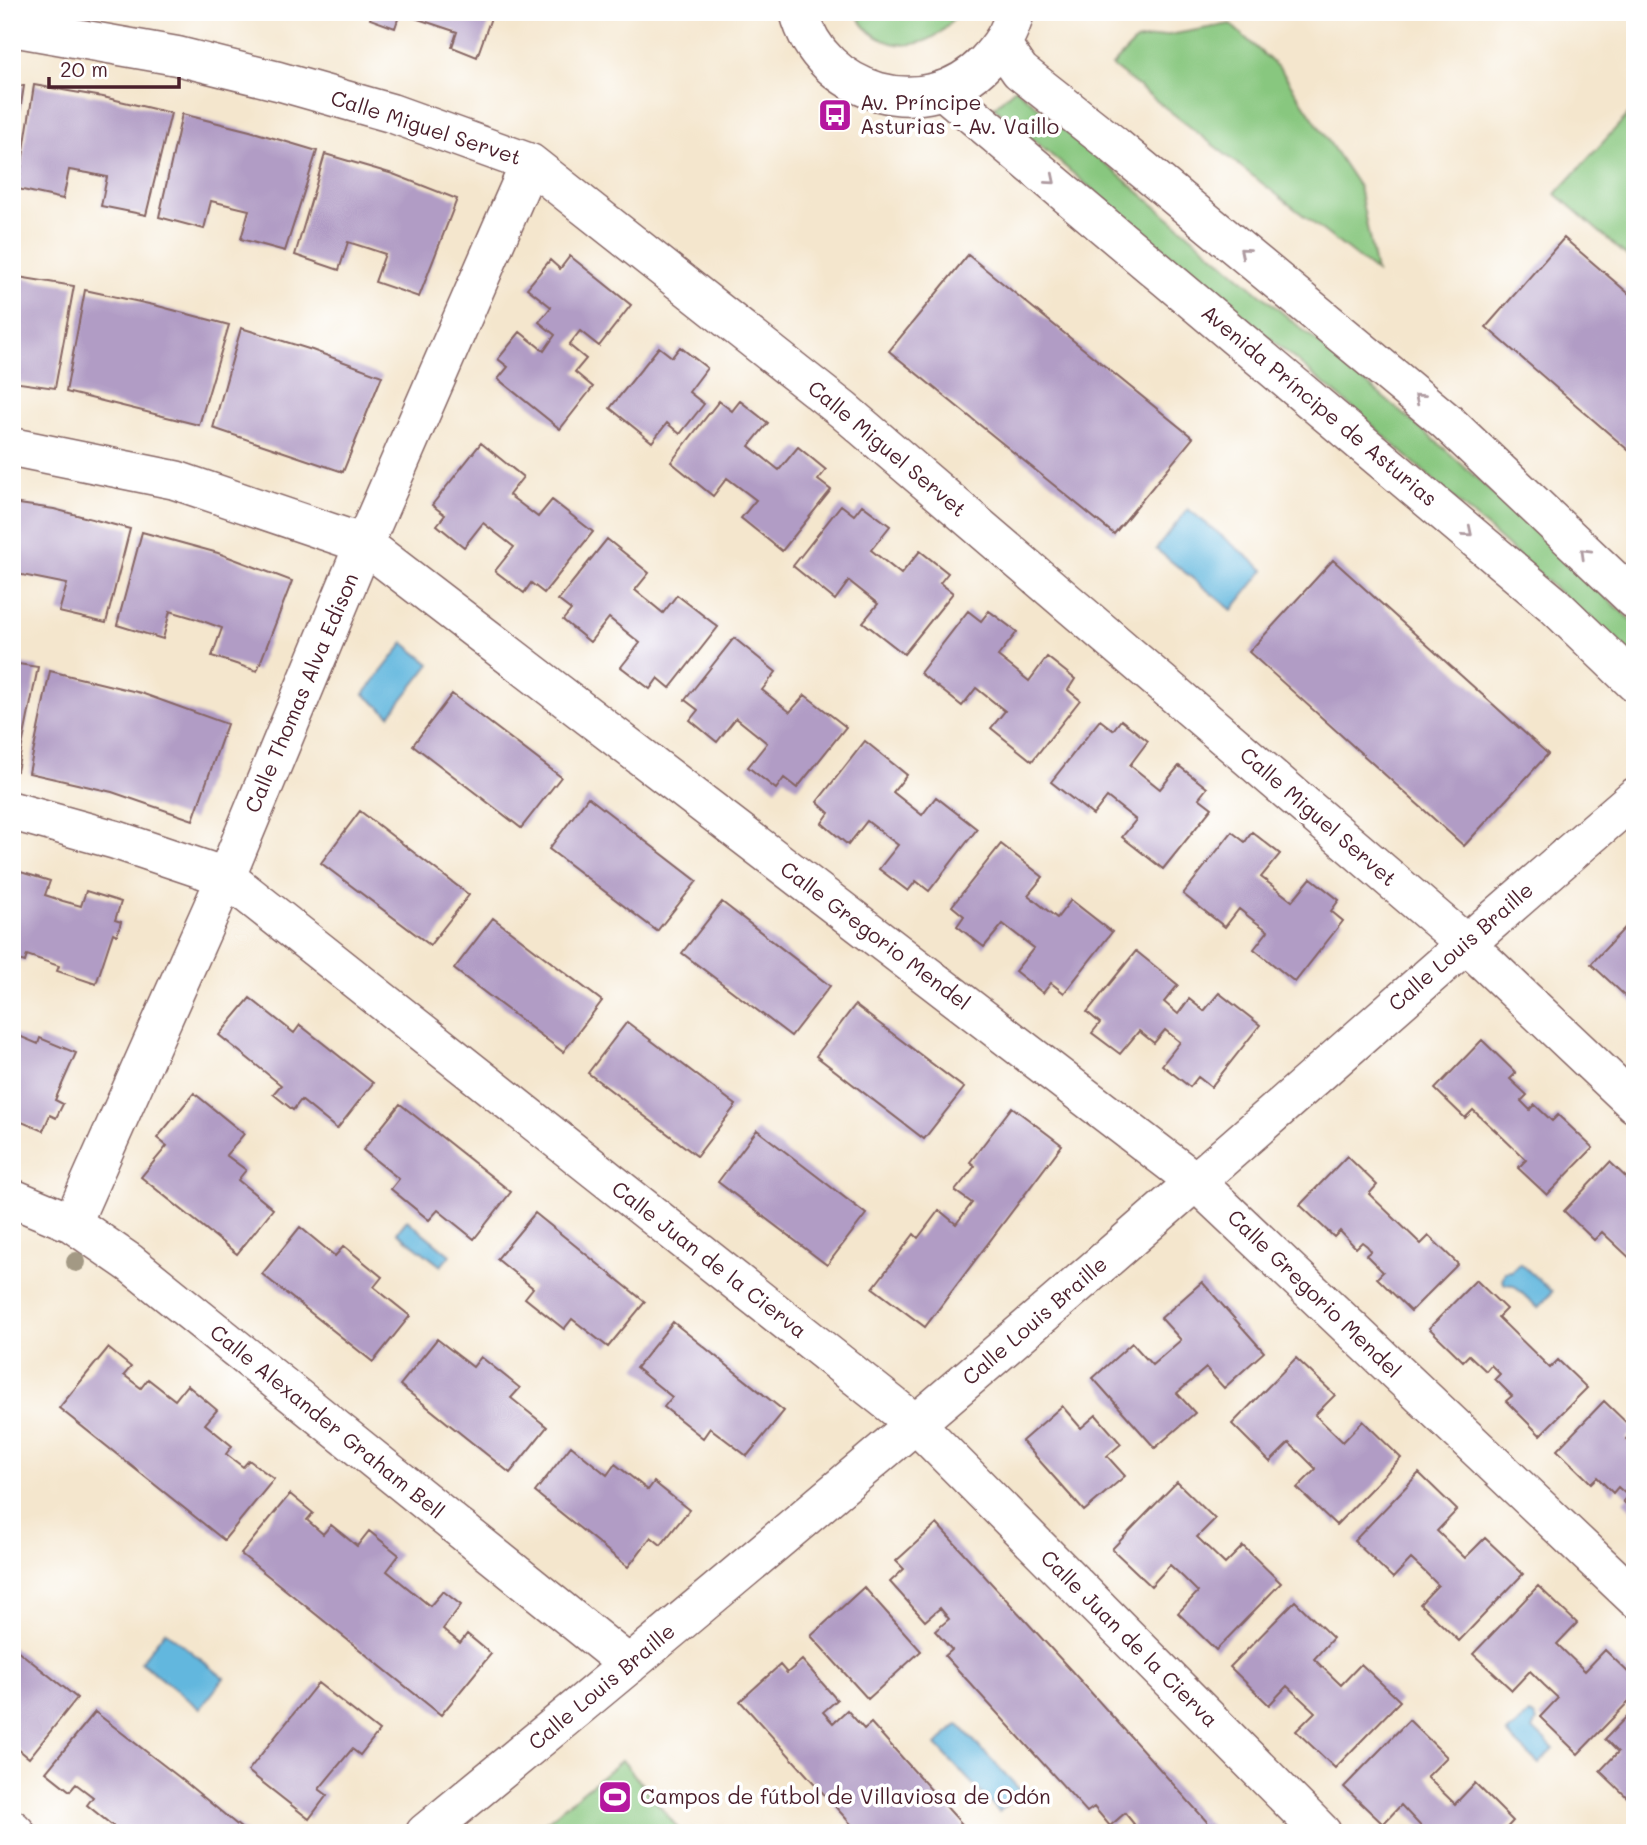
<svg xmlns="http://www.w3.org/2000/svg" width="1647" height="1845" font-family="Mali,sans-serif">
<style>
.green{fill:#88c77f;stroke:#697355;stroke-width:2}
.water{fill:#62b7de;stroke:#566b84;stroke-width:2}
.building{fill:#b19cc5}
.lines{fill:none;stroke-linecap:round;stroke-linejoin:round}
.minor-casing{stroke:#866564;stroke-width:41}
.tertiary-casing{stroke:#866564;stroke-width:41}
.minor{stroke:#fff;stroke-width:38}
.tertiary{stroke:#fff;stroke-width:38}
.tree{fill:#a39984}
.oneway{stroke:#ae9aa0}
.labels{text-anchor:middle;stroke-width:7;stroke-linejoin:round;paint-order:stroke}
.poi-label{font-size:21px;fill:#4a1f2b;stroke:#fff;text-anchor:start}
.street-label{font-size:21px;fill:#4a1f2b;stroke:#fff}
</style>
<rect width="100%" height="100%" fill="#fff"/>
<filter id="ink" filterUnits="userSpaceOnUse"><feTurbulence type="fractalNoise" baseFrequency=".0143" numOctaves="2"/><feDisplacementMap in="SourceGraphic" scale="14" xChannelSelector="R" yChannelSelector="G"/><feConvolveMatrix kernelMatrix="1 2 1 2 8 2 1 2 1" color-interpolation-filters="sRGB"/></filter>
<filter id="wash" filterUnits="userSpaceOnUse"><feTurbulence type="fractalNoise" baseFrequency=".00686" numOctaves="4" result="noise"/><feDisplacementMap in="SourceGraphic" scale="28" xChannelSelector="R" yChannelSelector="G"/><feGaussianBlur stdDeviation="1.57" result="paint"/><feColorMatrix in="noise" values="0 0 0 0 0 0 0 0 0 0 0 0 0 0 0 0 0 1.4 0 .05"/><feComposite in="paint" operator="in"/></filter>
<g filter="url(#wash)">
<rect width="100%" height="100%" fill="#f4e6cd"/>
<!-- green -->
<path class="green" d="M855,12h103c-24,42 -80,45 -103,0z
M1230,24l51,46 78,117 17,85 -264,-206 24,-25z
M1015,88l431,362 189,174v36l-287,-256 -354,-297z
M1635,107v156l-79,-69z
M622,1760l60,73h-150z"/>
<!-- water -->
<path class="water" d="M1188,509l76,61 -32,40 -76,-61z
M404,643l26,21 -40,51 -26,-21z
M407,1220l43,35 -9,11 -44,-34z
M1520,1263l32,29 -14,16 -25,-23 -8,-1 -3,-4 3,-8 7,-1z
M165,1631l59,47 -24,31 -59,-47z
M1529,1714l5,2 3,5 -4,8 21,20 -15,15 -32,-30z
M958,1724l63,67 -22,21 -63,-67z"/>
<g id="blocks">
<!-- building -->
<path class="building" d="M372,12h121l-16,45 -25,-10 5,-15 -57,-19 -5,15 -25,-9z
M12,85l12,1 -10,62h-2z
M34,85l69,12 68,16 -25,102 -45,-9 6,-29 -19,-4 -19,-3 -6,29 -45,-10z
M182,114l68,17 67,20 -32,100 -44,-12 8,-29 -38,-9 -7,28 -45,-12z
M325,154l68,20 64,25 -38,98 -44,-15 10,-28 -18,-6 -19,-6 -9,28 -44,-15z
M1564,238l71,61v157l-149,-129z
M968,255l225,183 -79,96 -225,-183z
M570,256l61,49 -32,41 -19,-15 -11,14 17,14 -11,13 18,15 -33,42 -62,-50 10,-12 -10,-8 22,-27 24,19 11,-16 -16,-13 12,-15 -24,-19 23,-28 10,9z
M12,276l62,10 -19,102 -43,-6z
M85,290l73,16 71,19 -30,100 -133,-33z
M241,328l71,22 70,26 -39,96 -130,-44z
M659,347l13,10 8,-10 27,21 -18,24 15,12 -24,30 -13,-11 -15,19 -42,-34z
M719,401l13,10 8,-10 28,22 -19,23 30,24 19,-23 28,23 -8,10 13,10 -49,61 -41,-33 15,-18 -29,-22 -14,18 -42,-34z
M481,443l42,34 -14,18 29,22 14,-17 41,32 -49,61 -13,-10 -7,10 -29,-22 19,-24 -31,-24 -19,24 -27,-22 8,-10 -13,-10z
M12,503l42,6 76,20 -24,94 -47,-11 8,-28 -55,-11z
M841,505l13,10 8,-10 28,21 -19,24 30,24 19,-23 28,22 -8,10 13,10 -49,61 -41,-32 15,-18 -29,-23 -14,19 -42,-34z
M142,532l76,21 74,28 -35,90 -45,-15 10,-28 -25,-9 -27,-8 -7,28 -46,-14z
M607,539l42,34 -14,17 28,23 14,-18 41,32 -48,61 -12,-10 -8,11 -29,-22 19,-24 -31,-25 -19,24 -27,-22 8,-10 -13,-10z
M1333,560l215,194 -84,92 -215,-194z
M968,611l13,10 8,-10 28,21 -19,24 31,25 18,-24 28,22 -7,11 12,10 -48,61 -41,-33 14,-17 -29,-23 -14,18 -42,-33z
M734,638l42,34 -14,18 28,22 15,-17 41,32 -49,61 -13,-10 -8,11 -28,-22 19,-24 -31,-25 -19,24 -27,-22 8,-10 -13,-10z
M12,663l26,4 -21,104 -5,-1z
M50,671l91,22 86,31 -34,96 -81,-28 -83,-19z
M452,694l109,83 -40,51 -108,-83z
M1100,720l13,10 8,-10 27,21 -18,24 30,24 19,-23 28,22 -8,10 13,10 -49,61 -41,-32 14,-17 -29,-23 -14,18 -42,-33z
M865,741l42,34 -14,17 29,23 14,-18 41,32 -48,62 -13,-10 -8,10 -29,-22 19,-24 -31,-24 -19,24 -26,-22 7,-10 -12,-11z
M588,797l109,84 -40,50 -108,-82z
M360,811l109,84 -39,50 -109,-82z
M1232,832l13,10 7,-10 28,22 -19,23 31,24 19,-23 28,22 -8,11 12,10 -48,61 -41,-33 14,-18 -15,-11 -14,-11 -14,18 -42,-33z
M1001,844l42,33 -15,18 29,23 14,-18 41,32 -48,61 -13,-10 -8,10 -28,-22 19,-23 -31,-24 -19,23 -27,-21 7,-10 -12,-10z
M14,870l36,11 -5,14 18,6 18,5 5,-15 35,11 -6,18 6,2 -4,13 -4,-2 -17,51 -39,-13 2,-5 -32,-11 -2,7 -13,-4z
M722,902l108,84 -39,50 -109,-83z
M1635,917v88l-44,-41z
M493,918l109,83 -39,51 -109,-83z
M1136,951l42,34 -14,17 14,12 11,-15 15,12 15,-18 41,32 -49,62 -13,-10 -8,10 -28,-22 18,-23 -15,-12 -11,13 -15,-12 -19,23 -28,-21 8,-10 -13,-11z
M250,998l44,35 6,-8 73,58 -36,46 -36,-29 -8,10 -20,-16 8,-9 -62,-50z
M855,1005l109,83 -40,51 -108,-83z
M627,1022l109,83 -39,51 -109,-83z
M12,1033l26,11 2,-6 36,15 -21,47 8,4 -7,14 -6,-3 -7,16 -31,-13 3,-15 -3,-1z
M1482,1040l34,33 -6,6 17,16 -6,6 9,9 5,-5 17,16 6,-6 35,33 -46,47 -29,-27 8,-8 -27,-26 -26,-24 -8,8 -30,-29z
M194,1093l50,41 -18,21 20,15 -8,10 35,29 -36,45 -96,-77 26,-31 -10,-8z
M400,1104l111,88 -37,47 -36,-29 -9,10 -38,-31 8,-10 -36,-29z
M1012,1107l50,38 -137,182 -52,-39 41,-54 4,4 21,-28 17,14 16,-21 -17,-12 20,-25 -5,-4z
M757,1130l109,84 -39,51 -109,-83z
M1347,1156l30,29 -8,9 52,50 8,-8 29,28 -47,47 -34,-33 6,-6 -17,-17 5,-4 -4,-5 -5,-4 -6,6 -16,-17 -6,6 -34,-32z
M1610,1162l25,24v77l-33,-31 -8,8 -30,-29z
M535,1213l110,89 -37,45 -36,-28 -8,10 -39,-31 8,-10 -36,-29z
M300,1227l35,29 9,-10 38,31 -8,10 36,29 -37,46 -111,-88z
M1476,1280l30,29 -8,8 52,51 8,-8 29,28 -47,47 -34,-34 6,-5 -17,-17 5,-5 -9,-9 -5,6 -17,-16 -6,6 -34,-33z
M1202,1282l62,70 -40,36 -18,-20 -29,25 18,20 -40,35 -62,-70 39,-35 20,22 29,-25 -20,-22z
M673,1322l111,89 -37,45 -37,-28 -7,10 -39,-31 8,-10 -36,-29z
M437,1339l36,28 8,-10 19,15 20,16 -9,10 36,29 -37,46 -110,-88z
M108,1348l23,19 -7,8 17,13 7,-9 27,21 12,-15 30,25 -12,14 27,22 -6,8 17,13 6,-7 25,19 -50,61 -165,-132z
M1296,1358l39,37 -20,20 28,27 20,-21 38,37 -65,67 -39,-37 19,-19 -13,-13 -14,-13 -19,19 -38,-38z
M1604,1401l30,29 -8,9 9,9v65l-12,-12 5,-5 -10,-9 -5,6 -16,-16 -6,6 -34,-33z
M1062,1406l19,22 15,-13 25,29 -14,12 18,20 -41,35 -62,-70z
M571,1446l36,29 8,-11 33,26 6,-8 35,28 -28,35 -10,-8 -23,30 -93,-75z
M1419,1473l38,37 -20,21 28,27 20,-20 38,36 -64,67 -39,-37 18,-19 -13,-13 -14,-13 -18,19 -39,-37z
M1177,1482l38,37 -18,18 28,27 18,-18 38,37 -65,67 -38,-37 20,-21 -14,-14 -14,-13 -19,21 -39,-37z
M290,1494l23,19 -6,7 16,14 8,-9 26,21 12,-15 30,24 -12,16 43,35 13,-15 18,14 -18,24 17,14 7,-9 24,20 -50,61 -200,-161z
M937,1524l141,154 139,155h-92l9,-9 -9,-11 -15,13 -16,-19 -7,5 -118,-130 -24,-26 7,-6 -17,-19 14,-12 -9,-11 -15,13 -35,-39 14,-13 -8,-8z
M1538,1586l39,37 -20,21 28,27 20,-21 30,29v16l-57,59 -38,-37 18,-19 -14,-13 -14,-14 -18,19 -39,-36z
M864,1587l57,64 -53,48 -57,-63z
M1295,1601l38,37 -19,21 27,26 20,-21 39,37 -65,67 -39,-37 19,-19 -28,-26 -18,19 -39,-38z
M12,1646l65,52 -48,60 -17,-14z
M802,1660l35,40 -14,12 10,11 14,-13 17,19 7,-6 99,110h-111l-119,-132 40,-36 7,8z
M318,1683l61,48 -19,24 -8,-6 -33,40 8,6 -18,24 -61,-48z
M95,1712l84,65 68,56h-138l5,-6 -27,-22 6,-8 -17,-13 -6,7 -24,-19z
M1631,1712l4,3v90l-35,-34 18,-19 -13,-13z
M1409,1720l38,37 -20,20 28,27 20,-21 38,38 -11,12h-75l-26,-28 -18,19 -39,-37z"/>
</g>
</g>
<g filter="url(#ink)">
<use href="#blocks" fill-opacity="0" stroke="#866564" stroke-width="2"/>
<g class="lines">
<!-- minor casing -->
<g class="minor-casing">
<path id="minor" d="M12,27l165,29 101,25 113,32 139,50 313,247 622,533 170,161
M12,447l163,33 189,64 832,638 439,416
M12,811l104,29 110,37 690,547 406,409
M12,1198l60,25 58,40 499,402
M72,1223l154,-346 138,-333 166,-381
M12,1829l4,4
M425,1833c260,-213 517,-429 770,-651 147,-128 292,-258 440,-385"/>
</g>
<!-- tertiary casing -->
<g class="tertiary-casing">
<path id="tertiary" d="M799,12c22,83 127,113 187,50 14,-15 24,-29 29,-50
M1002,45l18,26 95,75 331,275 189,179
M944,91l610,514 81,78"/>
</g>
<!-- minor -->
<use href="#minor" class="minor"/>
<!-- tertiary -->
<use href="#tertiary" class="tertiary"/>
</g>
<!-- trees -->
<circle class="tree" cx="76" cy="1262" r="10"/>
<!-- one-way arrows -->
<defs><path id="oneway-chevron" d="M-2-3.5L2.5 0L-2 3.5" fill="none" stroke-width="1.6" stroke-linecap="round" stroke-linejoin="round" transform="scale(1.75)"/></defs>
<g class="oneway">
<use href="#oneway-chevron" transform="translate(1051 180) rotate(40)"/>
<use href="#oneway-chevron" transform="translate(1244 252) rotate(-140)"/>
<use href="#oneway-chevron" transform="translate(1419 398) rotate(-140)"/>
<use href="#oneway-chevron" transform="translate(1468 532) rotate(40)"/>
<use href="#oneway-chevron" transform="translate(1585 553) rotate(-136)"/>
</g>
</g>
<!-- icons -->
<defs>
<g id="bus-square" transform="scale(1.75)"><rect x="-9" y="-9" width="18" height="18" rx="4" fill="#b5179e" stroke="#fff"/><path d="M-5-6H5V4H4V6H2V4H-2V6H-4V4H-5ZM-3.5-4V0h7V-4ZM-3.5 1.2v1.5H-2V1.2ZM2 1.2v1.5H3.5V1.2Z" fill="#fff"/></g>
<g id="stadium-square" transform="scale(1.75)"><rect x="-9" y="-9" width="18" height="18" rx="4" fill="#b5179e" stroke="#fff"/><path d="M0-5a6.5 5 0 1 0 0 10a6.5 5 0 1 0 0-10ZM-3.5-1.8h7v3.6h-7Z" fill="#fff"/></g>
</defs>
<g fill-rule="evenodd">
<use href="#bus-square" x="835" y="115"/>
<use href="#stadium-square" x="615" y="1797"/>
</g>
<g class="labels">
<!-- poi labels -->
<g class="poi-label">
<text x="860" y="110">Av. Príncipe<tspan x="860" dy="24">Asturias - Av. Vaillo</tspan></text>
<text x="640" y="1804">Campos de fútbol de Villaviosa de Odón</text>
</g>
<!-- street labels -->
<g class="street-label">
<text transform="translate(426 128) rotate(18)" y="7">Calle Miguel Servet</text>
<text transform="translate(1319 406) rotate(40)" y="7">Avenida Príncipe de Asturias</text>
<text transform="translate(887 449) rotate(40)" y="7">Calle Miguel Servet</text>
<text transform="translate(302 693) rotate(-67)" y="7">Calle Thomas Alva Edison</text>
<text transform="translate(1318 817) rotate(41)" y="7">Calle Miguel Servet</text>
<text transform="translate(875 936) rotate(37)" y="7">Calle Gregorio Mendel</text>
<text transform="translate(1461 947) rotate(-41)" y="7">Calle Louis Braille</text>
<text transform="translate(709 1260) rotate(38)" y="7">Calle Juan de la Cierva</text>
<text transform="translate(1314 1294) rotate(44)" y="7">Calle Gregorio Mendel</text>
<text transform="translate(1035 1321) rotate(-41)" y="7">Calle Louis Braille</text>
<text transform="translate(327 1422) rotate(39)" y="7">Calle Alexander Graham Bell</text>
<text transform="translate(1129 1639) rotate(45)" y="7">Calle Juan de la Cierva</text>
<text transform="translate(602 1687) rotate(-40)" y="7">Calle Louis Braille</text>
</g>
</g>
<!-- margin -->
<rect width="1647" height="1845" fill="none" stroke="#fff" stroke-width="42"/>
<!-- scale -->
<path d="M49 77v10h130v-10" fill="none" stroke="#4a1f2b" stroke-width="3.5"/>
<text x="60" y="77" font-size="21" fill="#4a1f2b" stroke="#ffffff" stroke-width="5" paint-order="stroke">20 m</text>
</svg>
